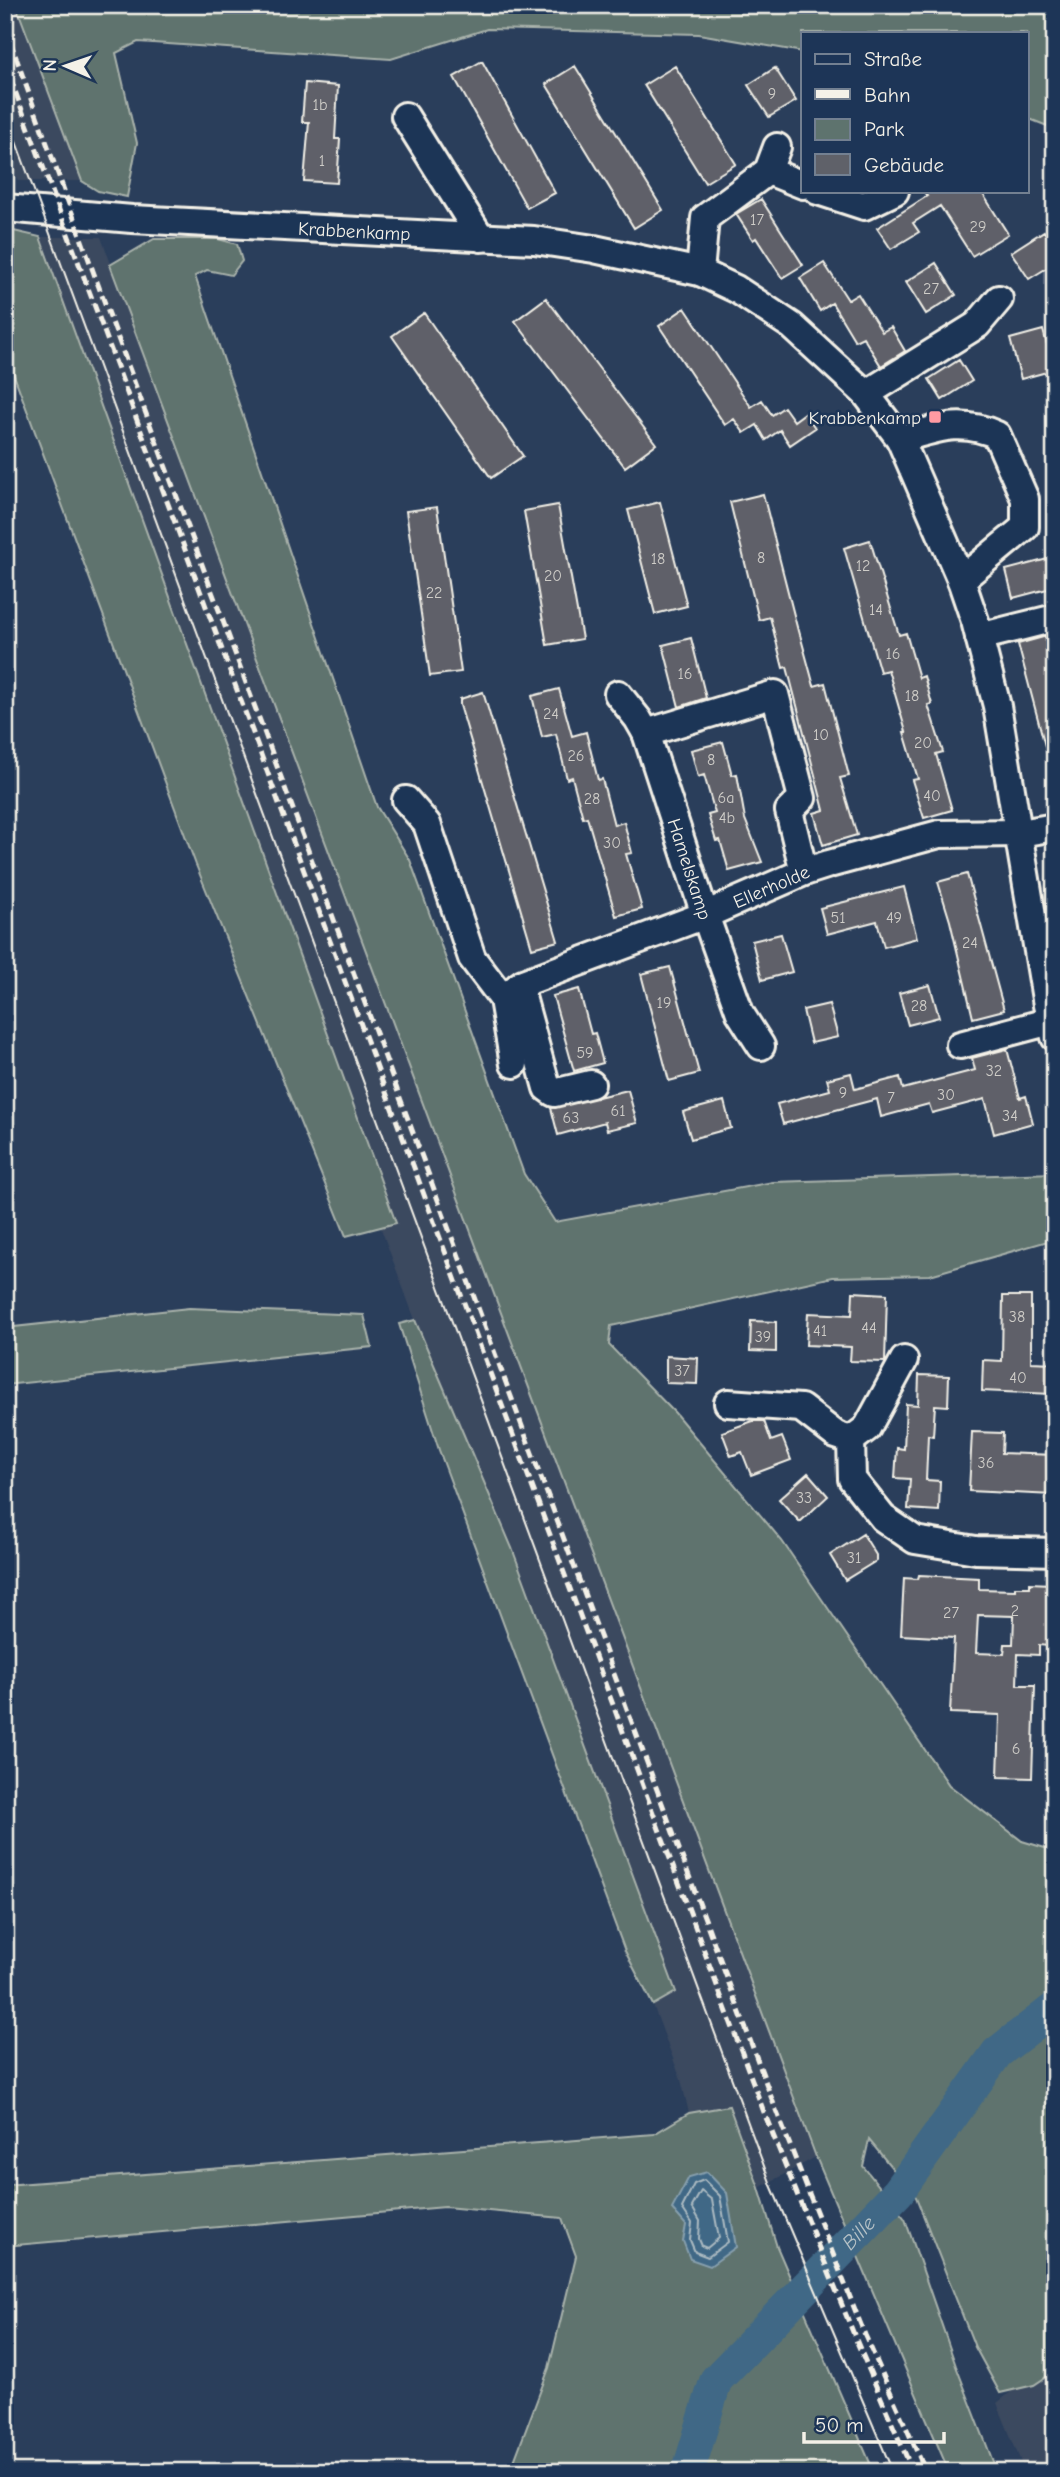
<svg xmlns="http://www.w3.org/2000/svg" width="1060" height="2477" font-family="'Comic Neue',sans-serif">
<style>
.built{fill:#3a485f}
.green{fill:#5e736e;stroke:#a9b2ab;stroke-width:2}
.water{fill:#3f6886;stroke:#879fad;stroke-width:2}
.lines{fill:none;stroke-linecap:round;stroke-linejoin:round}
.shore{stroke:#acbac1;stroke-width:2}
.river{stroke:#3f6886;stroke-width:33}
.building{fill:#5f6169;stroke:#f4f1e8;stroke-width:2;fill-rule:evenodd}
.minor-casing{stroke:#f4f1e8;stroke-width:32}
.minor{stroke:#1d3557;stroke-width:26}
.tram{stroke:#f4f1e8;stroke-width:2}
.rail{stroke:#f4f1e8;stroke-width:5;stroke-dasharray:10 5;stroke-linecap:butt}
.poi-dot{fill:#ff9aa2;stroke:#1d3557;stroke-width:2.5}
.labels{text-anchor:middle;stroke-width:5;stroke-linejoin:round;paint-order:stroke}
.number-label{font-size:16px;fill:#cfcdc8}
.street-label{font-size:19px;fill:#f4f1e8;stroke:#1d3557}
.poi-label{font-size:19px;fill:#f4f1e8;stroke:#1d3557;text-anchor:end}
.water-label{font-size:21px;font-style:italic;fill:#b5c1c6;stroke:#1d3557}
</style>
<rect width="100%" height="100%" fill="#2a3e5b"/>
<filter id="ink" filterUnits="userSpaceOnUse"><feTurbulence type="fractalNoise" baseFrequency=".0143" numOctaves="2"/><feDisplacementMap in="SourceGraphic" scale="14" xChannelSelector="R" yChannelSelector="G"/><feConvolveMatrix kernelMatrix="1 2 1 2 8 2 1 2 1" color-interpolation-filters="sRGB"/></filter>
<g filter="url(#ink)">
<!-- built -->
<path class="built" d="M5,5h11l66,176h-64l-13,-38z
M40,237h61l715,1920 -57,31 -30,-81 -40,6 -8,-33 -28,-75 23,-14 -164,-443 -97,-228 -35,-94 16,-4z
M1055,2356v116h-30l-28,-69z"/>
<!-- green -->
<path class="green" d="M16,5h1039v124l-28,-11v-85h-224v19l-104,-18 -212,-5 -96,30 -253,-17 -22,11 21,90 -10,54 -29,-6 -16,-10z
M5,229l35,8 356,986 -50,13 -150,-371 -191,-514z
M154,239h64l19,5 5,17 -11,14 -24,-5 -12,6 182,531 33,53 114,314 31,48 218,-40 282,-9v66l-125,36 -97,2 -222,49 -2,19 66,68 107,128 167,244 73,56 33,10v520l-21,14 -34,8 -25,-46 -59,-150 -47,-57 -6,26 42,53 51,147 41,106h-48l-133,-315 -706,-1892z
M189,1308l175,7 8,32 -367,38v-57z
M415,1320l97,228 164,444 -23,13 -28,-54 -186,-501 -40,-126z
M729,2106l30,82 18,59 97,225h-364l39,-104 27,-112 -14,-38 -117,-11 -440,39v-61l649,-51 35,-21z"/>
<!-- water -->
<path class="water" d="M707,2172l20,21 9,54 -26,19 -20,-7 -7,-18 3,-16 -14,-16 17,-32z"/>
<g class="lines">
<!-- shore -->
<path class="shore" d="M704,2180l16,16 8,46 -20,15 -13,-5 -5,-12 2,-17 -10,-15 12,-24z
M701,2191l11,9 7,38 -12,10 -5,-2 -3,-7 1,-18 -8,-14z"/>
<!-- river -->
<path class="river" id="s1" d="M688,2472l28,-92 182,-188 99,-139 58,-45"/>
</g>
<!-- building -->
<path class="building" d="M482,61l73,132 -28,15 -73,-131z
M575,66l88,144 -29,18 -88,-144z
M675,66l61,98 -31,19 -61,-98z
M775,68l21,33 -27,16 -21,-32z
M305,83l33,3 -3,53h5l-3,44 -33,-2 5,-59h-7z
M923,191h58l27,43 -36,22 -32,-50 -27,17 6,9 -28,17 -14,-21 50,-32z
M761,199l42,66 -21,13 -26,-40 -3,2 -17,-26z
M1044,231l11,18v14l-26,16 -18,-27z
M824,263l24,37 10,-6 24,38 9,-5 14,24 -24,15 -18,-29 -8,4 -23,-38 -12,8 -20,-33z
M936,263l20,32 -30,19 -20,-32z
M546,298l110,146 -31,23 -110,-146z
M685,308l66,99 11,-7 10,15 12,-8 10,14 11,-8 10,15 -25,17 -10,-15 -14,10 -9,-15 -13,8 -10,-14 -9,6 -66,-99z
M424,313l99,143 -32,22 -99,-142z
M1043,330l11,40 -33,9 -11,-40z
M959,360l13,21 -30,19 -13,-21z
M763,494l35,137h1l15,55 11,-3 24,93 -9,2 17,57 -34,10 -9,-32 10,-3 -37,-143 -4,1 -13,-51 -11,3 -29,-118z
M660,502l27,104 -32,8 -27,-104z
M558,505l24,134 -35,6 -23,-134z
M437,507l24,165 -31,4 -24,-165z
M870,540l29,95 7,-2 13,45 5,-2 8,28 -4,1 15,47 -7,2 16,56 -28,8 -12,-38 6,-1 -14,-47h2l-18,-62 -8,2 -36,-124z
M1055,557v30l-42,11 -7,-28z
M1047,636l8,31v98h-5l-32,-121z
M691,638l15,60 -27,9 -16,-62z
M559,689l13,47 14,-4 12,48 4,-1 12,46 10,-3 8,31 -6,1 16,55 -26,7 -29,-99 -4,1 -11,-41 -5,2 -11,-45 -14,3 -10,-41z
M483,692l75,249 -26,7 -72,-243v-6z
M723,742l9,33 5,-1 8,45 17,43 -33,9 -9,-31 -4,1 -8,-26 7,-2 -11,-38 -6,2 -7,-27z
M967,874l37,136 -31,8 -23,-97 -12,-39z
M904,887l13,51 -33,9 -7,-26 -50,13 -7,-26z
M781,934l11,38 -30,8 -10,-39z
M670,967l29,106 -30,8 -28,-107z
M930,985l9,32 -31,8 -9,-32z
M579,989l12,45 4,-1 8,30 -29,8 -21,-75z
M829,1004l9,33 -27,6 -8,-33z
M1007,1049l13,49 6,-2 7,27 -39,11 -9,-35 -53,14 -3,-9 -48,13 -4,-18 -94,25 -6,-20 53,-14 -3,-11 24,-6 4,16 45,-12 3,12 72,-19 -3,-12z
M628,1090l9,33 -30,7 -2,-8 -47,13 -7,-27z
M724,1101l7,27 -40,11 -8,-27z
M853,1292l34,2 -2,68 -35,-1 1,-14 -45,-2 2,-32 44,2z
M1003,1296h28v66l23,1 -2,31 -70,-3 1,-31 19,1z
M751,1321l25,1v30l-26,-1z
M666,1356l32,2 -1,26 -31,-1z
M919,1375l30,1 -1,30 -13,-1 -2,31 -5,-1 -2,45 14,1 -1,30 -31,-2 2,-30 -15,-1 2,-30 7,1 2,-45 12,1z
M753,1421h11l7,20 11,-4 9,23 -40,15 -9,-23 -11,4 -9,-24z
M972,1432l31,1 -1,20 53,2 -2,40 -84,-4z
M808,1473l20,23 -28,26 -21,-23z
M863,1534l13,21v6l-31,19 -15,-25z
M919,1575l60,3v11l36,1v-3h15v-4l21,1 -3,62 -9,-1v10l-21,-1 -1,31h18l-3,93 -34,-1 2,-62 -50,-2 4,-75 -53,-3 3,-57 14,1zM978,1615l36,1 -1,28h-8l-1,10 -28,-1z"/>
<g class="lines">
<!-- minor casing -->
<g class="minor-casing">
<g id="minor">
<path d="M405,116l76,122"/>
<path d="M768,171l35,14"/>
<path d="M818,191l46,15 31,-15"/>
<path id="s2" d="M5,208l127,11 402,21 60,9 106,23 36,17 56,37 74,68 34,45 61,141 14,41 22,85 50,299 8,32"/>
<path d="M700,272l5,-54 63,-47 9,-24"/>
<path d="M866,394l111,-69 22,-26"/>
<path d="M900,439c36,-10 61,-21 97,-4l28,64v28l-64,53"/>
<path d="M979,637l76,-19"/>
<path id="s3" d="M618,694l20,25 8,14 59,182 35,98 21,33"/>
<path d="M646,733l129,-39 27,104 -13,13 15,61"/>
<path d="M406,800l21,24 45,134 31,41 11,65"/>
<path d="M519,986l28,102 7,5 37,-9"/>
<path id="s4" d="M503,999l20,-16 182,-68 99,-43 25,-8 110,-30 81,-1 35,-6"/>
<path d="M960,1045l91,-24"/>
<path d="M728,1403l73,5 35,27 15,5"/>
<path d="M851,1440l1,39 31,39 32,22 61,10 79,2"/>
<path d="M851,1440l16,-12 37,-68"/>
</g>
</g>
<!-- minor -->
<use href="#minor" class="minor"/>
<!-- tram -->
<path class="tram" d="M5,112l766,2073 122,287"/>
<!-- rail -->
<path class="rail" d="M5,27l88,244 683,1839 89,225 61,137
M5,64l760,2051 92,227 56,130"/>
</g>
</g>
<!-- markers -->
<rect class="poi-dot" x="928" y="410" width="14" height="14" rx="3.5"/>
<g class="labels">
<!-- number labels -->
<g class="number-label">
<text x="772" y="99">9</text>
<text x="320" y="110">1b</text>
<text x="322" y="166">1</text>
<text x="757" y="225">17</text>
<text x="978" y="232">29</text>
<text x="931" y="294">27</text>
<text x="761" y="563">8</text>
<text x="658" y="564">18</text>
<text x="863" y="571">12</text>
<text x="553" y="581">20</text>
<text x="434" y="598">22</text>
<text x="876" y="615">14</text>
<text x="893" y="659">16</text>
<text x="685" y="679">16</text>
<text x="912" y="701">18</text>
<text x="551" y="719">24</text>
<text x="821" y="740">10</text>
<text x="923" y="748">20</text>
<text x="576" y="761">26</text>
<text x="711" y="765">8</text>
<text x="932" y="801">40</text>
<text x="726" y="803">6a</text>
<text x="592" y="804">28</text>
<text x="727" y="823">4b</text>
<text x="612" y="848">30</text>
<text x="838" y="923">51</text>
<text x="894" y="923">49</text>
<text x="970" y="948">24</text>
<text x="664" y="1008">19</text>
<text x="919" y="1011">28</text>
<text x="585" y="1058">59</text>
<text x="994" y="1076">32</text>
<text x="843" y="1098">9</text>
<text x="946" y="1100">30</text>
<text x="891" y="1103">7</text>
<text x="618" y="1116">61</text>
<text x="1010" y="1121">34</text>
<text x="571" y="1123">63</text>
<text x="1017" y="1322">38</text>
<text x="869" y="1333">44</text>
<text x="820" y="1336">41</text>
<text x="763" y="1342">39</text>
<text x="682" y="1376">37</text>
<text x="1018" y="1383">40</text>
<text x="986" y="1468">36</text>
<text x="804" y="1503">33</text>
<text x="854" y="1563">31</text>
<text x="1015" y="1616">2</text>
<text x="951" y="1618">27</text>
<text x="1016" y="1754">6</text>
</g>
<!-- street labels -->
<g class="street-label">
<text dy="7" stroke="none"><textPath href="#s2" startOffset="350">Krabbenkamp</textPath></text>
<text dy="7" stroke="none"><textPath href="#s3" startOffset="191">Hamelskamp</textPath></text>
<text dy="7" stroke="none"><textPath href="#s4" startOffset="292">Ellerholde</textPath></text>
</g>
<!-- poi labels -->
<g class="poi-label">
<text x="921" y="424">Krabbenkamp</text>
</g>
<!-- water labels -->
<g class="water-label">
<text dy="7" stroke="none"><textPath href="#s1" startOffset="301">Bille</textPath></text>
</g>
</g>
<!-- margin -->
<rect width="1060" height="2477" fill="none" stroke="#1d3557" stroke-width="28"/>
<rect x="14" y="14" width="1032" height="2449" fill="none" stroke="#f4f1e8" stroke-width="2.5" filter="url(#ink)"/>
<!-- legend -->
<rect x="801" y="32" width="228" height="161" fill="#1d3557" stroke="#738091" stroke-width="2"/>
<rect x="815" y="54" width="35" height="10" fill="#1d3557" stroke="#738091" stroke-width="2"/>
<text x="864" y="66" font-size="21" fill="#f4f1e8">Straße</text>
<rect x="815" y="89" width="35" height="10" fill="#f4f1e8" stroke="#738091" stroke-width="2"/>
<text x="864" y="102" font-size="21" fill="#f4f1e8">Bahn</text>
<rect x="815" y="119" width="35" height="21" fill="#5e736e" stroke="#738091" stroke-width="2"/>
<text x="864" y="136" font-size="21" fill="#f4f1e8">Park</text>
<rect x="815" y="154" width="35" height="21" fill="#5f6169" stroke="#738091" stroke-width="2"/>
<text x="864" y="172" font-size="21" fill="#f4f1e8">Gebäude</text>
<!-- north arrow -->
<g transform="translate(66 66) rotate(272)" stroke="#1d3557" stroke-width="5" paint-order="stroke">
<path d="M0-5L12 26L0 18L-12 26Z" fill="#f4f1e8"/>
<text y="-10" font-size="19" font-weight="bold" text-anchor="middle" fill="#f4f1e8">N</text>
</g>
<!-- scale -->
<path d="M804 2432v10h140v-10" fill="none" stroke="#f4f1e8" stroke-width="3.5"/>
<text x="815" y="2432" font-size="21" fill="#f4f1e8" stroke="#1d3557" stroke-width="5" paint-order="stroke">50 m</text>
</svg>
